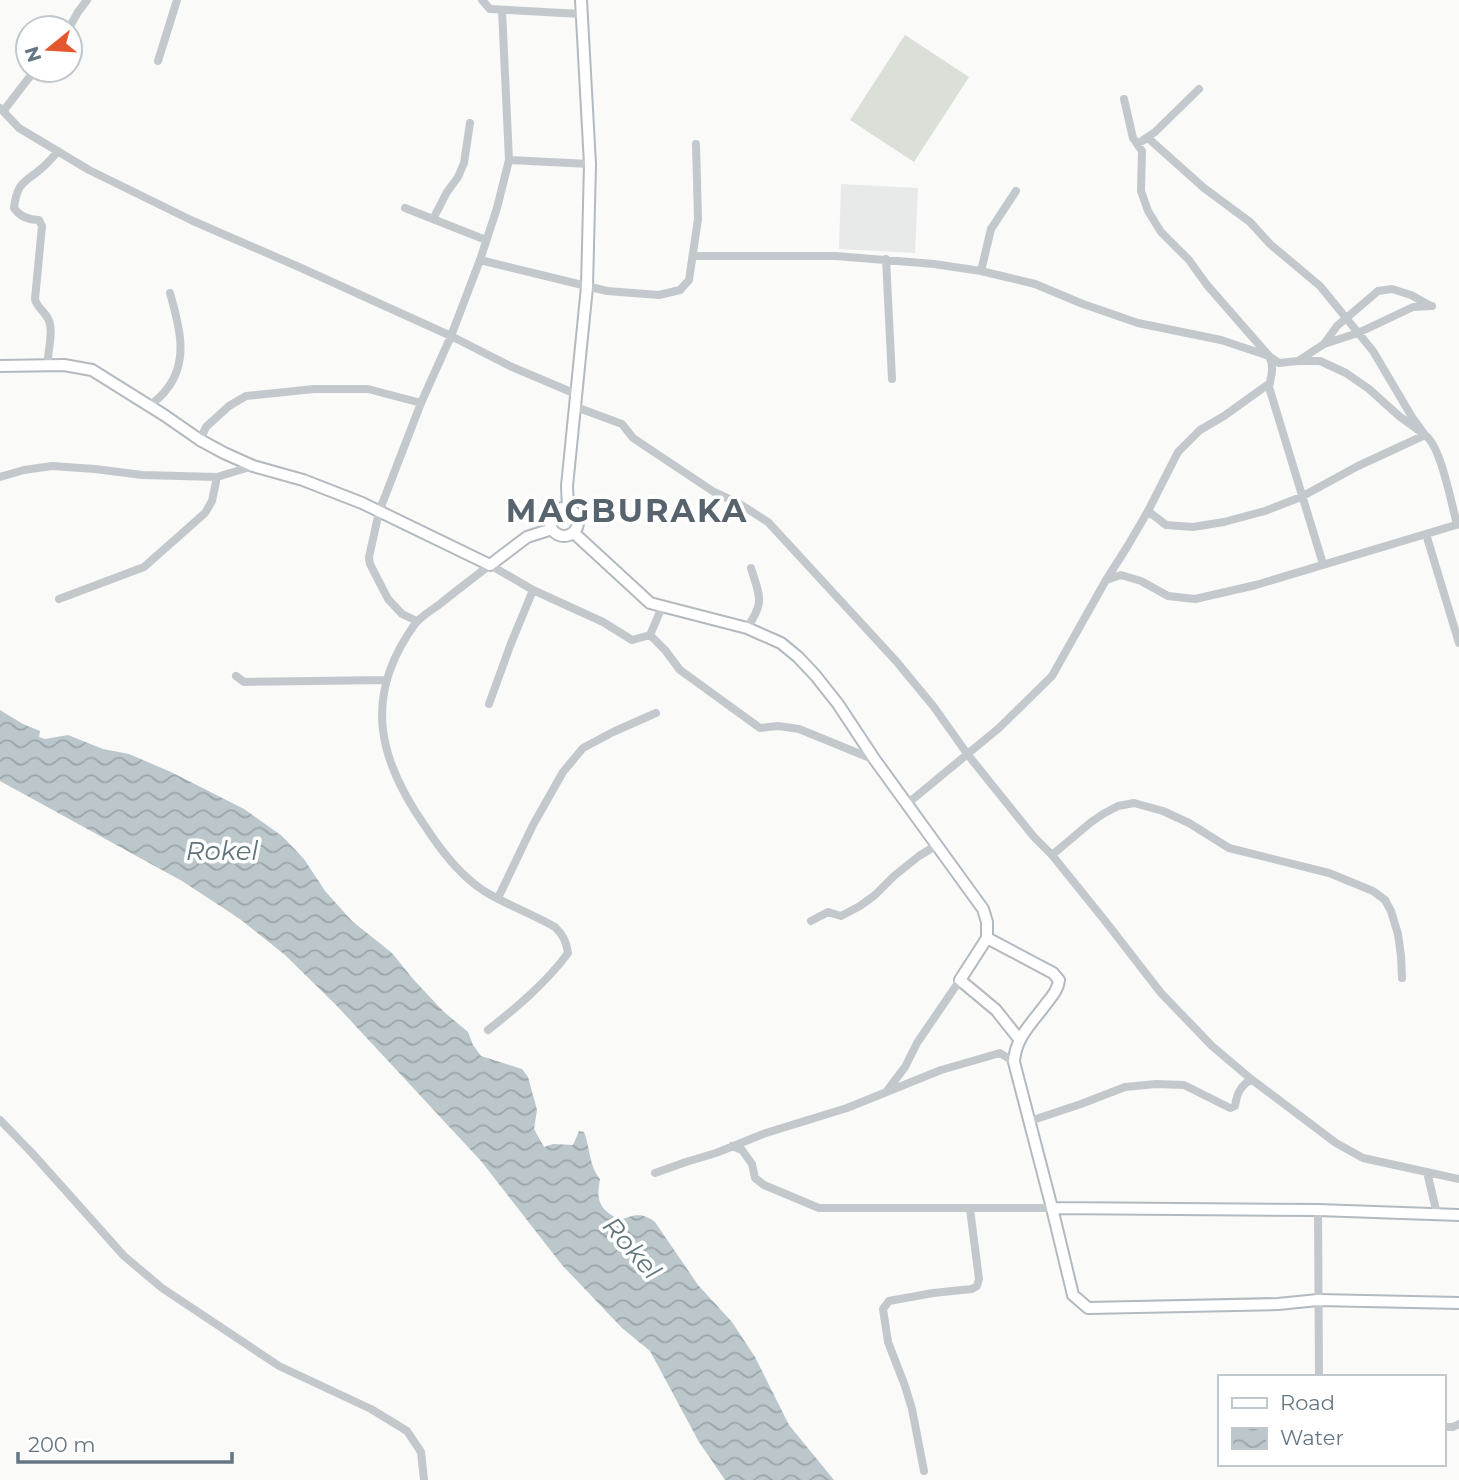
<svg xmlns="http://www.w3.org/2000/svg" width="1459" height="1480" font-family="Montserrat,sans-serif">
<style>
.built{fill:#e8e9e9}
.pitch{fill:#dadfd7}
.water{fill:url(#water-waves)}
.lines{fill:none;stroke-linecap:round;stroke-linejoin:round}
.secondary-casing{stroke:#b3babf;stroke-width:14}
.street{stroke:#c3c8cc;stroke-width:8}
.secondary{stroke:#fff;stroke-width:10}
.labels{text-anchor:middle;stroke-width:7;stroke-linejoin:round;paint-order:stroke}
.water-label{font-size:26px;font-style:italic;fill:#60757c;stroke:#fff}
.district-label{font-size:32px;font-weight:bold;letter-spacing:2px;fill:#57646e;stroke:#fff}
</style>
<defs>
<pattern id="water-waves" width="16" height="10" patternUnits="userSpaceOnUse" patternTransform="scale(1.75)"><rect width="16" height="10" fill="#bbc7cb"/><path d="M0 5q4-4 8 0t8 0" fill="none" stroke="#9ca6aa"/></pattern>
</defs>
<rect width="100%" height="100%" fill="#fafaf8"/>
<!-- built -->
<path class="built" d="M841,184l77,4 -3,65 -76,-4z"/>
<!-- pitch -->
<path class="pitch" d="M905,35l64,42 -55,85 -64,-42z"/>
<!-- water -->
<path class="water" d="M0,710l23,14 17,7 -1,6 6,2 23,-4 35,14 26,5 42,18 73,37 38,27 22,23 21,32 27,30 40,32 21,26 30,32 25,21 5,13 8,11 41,13 6,8 9,33 -3,19 10,18 9,-3 20,1 6,-14 5,1c6,15 5,34 16,47 -4,22 -1,30 20,41 15,-5 21,-8 35,2l43,63 34,37 23,35 34,68 45,55h-109l-26,-38 -49,-91 -28,-23 -60,-63 -81,-104 -144,-155 -52,-51 -45,-36 -58,-38 -182,-100z"/>
<g class="lines">
<!-- secondary casing -->
<g class="secondary-casing">
<path id="secondary" d="M0,366l64,-1 28,5 72,45 36,25 24,13 29,13 50,14 59,23 128,62 37,-28 25,-8
M550 522a14 14 0 1 1 28 0a14 14 0 1 1-28 0Z
M568,508l-1,-22 20,-199 3,-123 -9,-164
M574,533l76,70 97,25 34,15 17,14 17,18 23,29 37,56 108,149 4,13v16l-27,42 36,30 23,29
M987,938l66,35 6,7c-1,10 -7,16 -13,24 -14,19 -31,34 -32,58l38,146 266,2 141,5
M1052,1208l21,87 15,13 190,-4 40,-4 141,3"/>
</g>
<!-- street -->
<path class="street" d="M482,0l8,9 91,5
M69,28l9,-16 9,-12
M158,61l19,-61
M1124,99l9,39 9,13 -1,40 7,20 13,21 28,28 18,25 62,71c6,12 2,19 0,31l54,177
M0,108l19,20 70,42 104,51 106,46 152,69 61,31 64,27
M4,110l31,-40
M1143,140l12,-8 44,-43
M1138,143l10,-5 56,50 46,34 20,22 50,42 53,65 39,66 13,18 -26,-19 -30,-27 -23,-16 -26,-12h-22
M509,160l81,4
M405,208l81,32
M433,219l14,-27 11,-15 6,-14 6,-40
M694,256h142l98,8 47,7 54,13 48,20 55,19 83,17 48,16 10,7 19,-2 26,-17 34,-11 55,-26 19,-1
M886,259l6,120
M480,260l127,31 52,4 21,-5 9,-10 9,-61 -2,-75
M981,271l10,-42 25,-38
M1324,344l13,-18 41,-35 14,-2 19,6 18,10
M48,365c-1,-13 5,-28 2,-41 -2,-11 -13,-15 -15,-25l7,-73 -3,-6c-11,0 -19,-3 -25,-12 3,-27 11,-25 28,-40 6,-5 11,-11 16,-17
M150,406c5,-5 12,-10 16,-16 24,-29 13,-65 4,-97
M576,407l46,17 11,14 81,54 26,12 28,18 128,139 38,46 34,48 66,82 18,18 54,67 55,71 51,53 39,33 85,64 27,15 96,21
M200,440l6,-13 23,-21 17,-10 68,-7h54l53,14
M0,477l24,-7 28,-4 43,3 47,6 75,2 36,-11
M1148,511l18,14 27,2 31,-5 41,-11 36,-14 57,-31 67,-31c16,11 26,68 32,89
M1426,534l33,109
M1106,580l15,-5 20,6 27,15 27,3 61,-14 203,-61
M59,599l85,-32 61,-54 7,-12 5,-24
M662,607l-12,28 15,15 15,20 80,58 18,-2 21,3 76,31
M417,621l-15,-7 -14,-15 -18,-35 -1,-7 10,-45 42,-109 30,-67 29,-76 17,-52 12,-48 -7,-150
M747,628c18,-27 13,-30 4,-60
M236,676l8,6 143,-2
M489,704l21,-58 23,-56
M907,804l92,-76 53,-52 54,-96 21,-33 21,-36 30,-59 22,-22 24,-14 46,-33
M1052,855l38,-32 13,-9 15,-8 16,-3 29,8 26,12 40,25 100,25 44,18 12,9 6,11 7,23 3,22 1,22
M498,898l35,-73 30,-53 20,-24 30,-16 43,-19
M811,921l17,-9 13,4 19,-10 15,-11 19,-19 25,-20 18,-11
M488,1030c28,-22 58,-47 80,-77 -2,-12 -5,-18 -13,-26 -23,-13 -48,-22 -71,-36 -23,-15 -42,-39 -57,-62 -49,-69 -65,-132 -12,-205 6,-8 17,-14 25,-20 16,-13 33,-26 50,-39l43,25 70,32 29,18 18,-5
M887,1091l18,-24 12,-24 43,-63
M0,1120l32,33 92,103 38,32 117,78 92,43 36,22 14,21 3,28
M1030,1121l51,-17 44,-17 31,-3 28,1 46,23 5,-2c2,-13 5,-19 16,-27
M732,1146l10,4 10,14 3,14 9,7 55,23h233
M1427,1172l10,42
M655,1173l31,-11 30,-9 47,-19 84,-26 94,-38 59,-17 14,9
M1318,1210l1,167
M1443,1427h10l6,-3
M924,1471l-12,-62 -7,-23 -17,-44 -5,-33 6,-8 44,-8 39,-4 5,-3 2,-7 -9,-70"/>
<!-- secondary -->
<use href="#secondary" class="secondary"/>
</g>
<g class="labels">
<!-- water labels -->
<g class="water-label">
<text x="222" y="860">Rokel</text>
<text transform="translate(632 1248) rotate(49)" y="9">Rokel</text>
</g>
<!-- district labels -->
<g class="district-label">
<text x="627" y="522">MAGBURAKA</text>
</g>
</g>
<!-- legend -->
<rect x="1218" y="1375" width="228" height="91" fill="#ffffff" stroke="#c1c8cd" stroke-width="2"/>
<rect x="1232" y="1398" width="35" height="10" fill="#ffffff" stroke="#c1c8cd" stroke-width="2"/>
<text x="1280" y="1410" font-size="21" fill="#657683">Road</text>
<rect x="1232" y="1428" width="35" height="21" fill="url(#water-waves)" stroke="#c1c8cd" stroke-width="2"/>
<text x="1280" y="1445" font-size="21" fill="#657683">Water</text>
<!-- north arrow -->
<g transform="translate(49 49) rotate(252)"><circle r="33" fill="#ffffff" stroke="#c1c8cd" stroke-width="2"/>
<path d="M0-5L12 26L0 18L-12 26Z" fill="#e4572e"/>
<text y="-10" font-size="19" font-weight="bold" text-anchor="middle" fill="#657683">N</text>
</g>
<!-- scale -->
<path d="M18 1452v10h214v-10" fill="none" stroke="#657683" stroke-width="3.5"/>
<text x="28" y="1452" font-size="21" fill="#657683" stroke="#ffffff" stroke-width="5" paint-order="stroke">200 m</text>
</svg>
